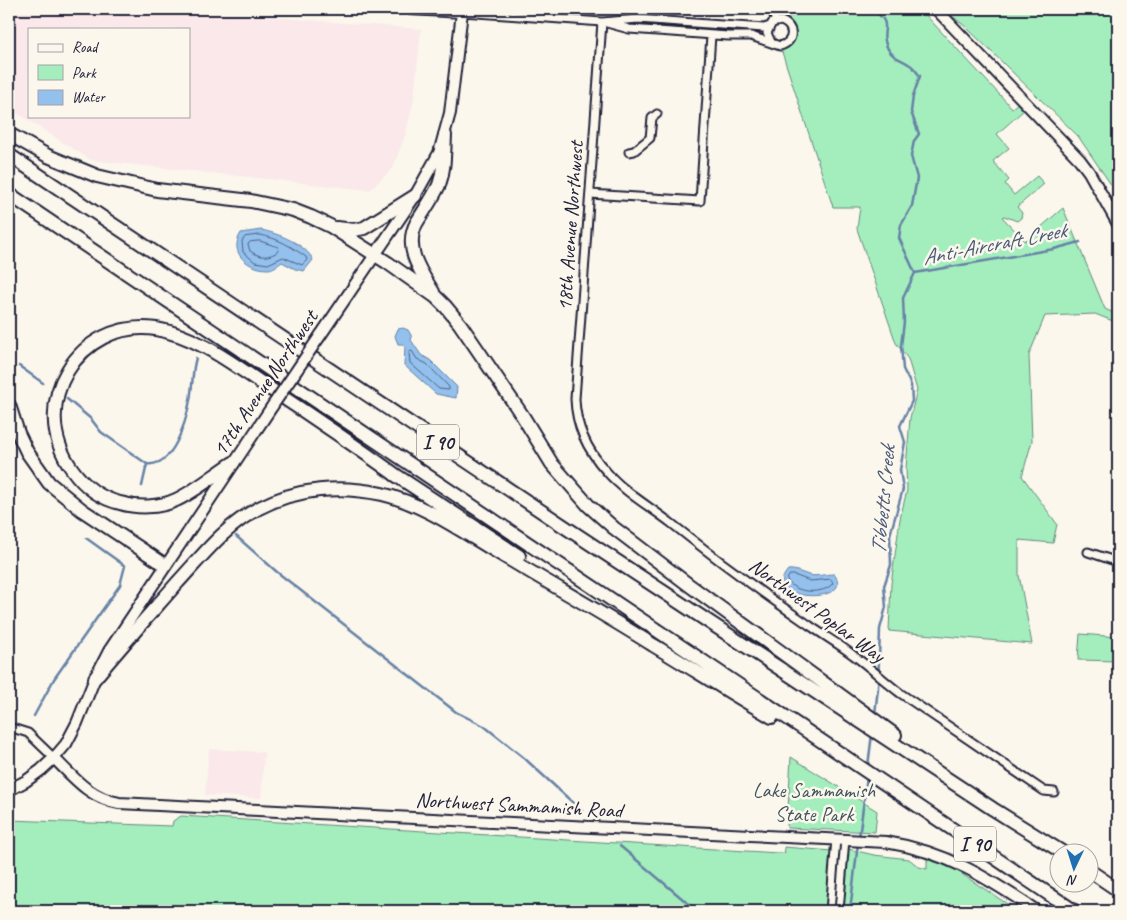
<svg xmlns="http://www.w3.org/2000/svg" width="1127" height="920" font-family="Caveat,sans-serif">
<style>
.built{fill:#fae8ea;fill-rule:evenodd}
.green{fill:#a4eebd;stroke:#63887c}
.water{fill:#93c0ed;stroke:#6681a6}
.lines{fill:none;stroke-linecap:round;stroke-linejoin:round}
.shore{stroke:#4f6182;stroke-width:1}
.stream{stroke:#6681a6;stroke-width:2.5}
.street-casing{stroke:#22223b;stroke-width:11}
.secondary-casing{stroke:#22223b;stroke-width:14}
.highway-casing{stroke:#22223b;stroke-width:16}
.street{stroke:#fbf7ec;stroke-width:7}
.secondary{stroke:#fbf7ec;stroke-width:10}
.highway{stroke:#fbf7ec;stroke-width:12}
.secondary-bridge-casing{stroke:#22223b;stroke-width:14;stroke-linecap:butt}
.secondary-bridge{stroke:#fbf7ec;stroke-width:10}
.labels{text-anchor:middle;stroke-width:5;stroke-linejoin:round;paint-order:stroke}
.shield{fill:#fbf7ec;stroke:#636270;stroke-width:1}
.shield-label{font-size:20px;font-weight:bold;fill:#22223b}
.street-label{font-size:21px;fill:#22223b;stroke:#fbf7ec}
.park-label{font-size:21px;fill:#42555c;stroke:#fbf7ec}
.water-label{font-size:22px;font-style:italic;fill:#4a5979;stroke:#fbf7ec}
</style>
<rect width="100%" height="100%" fill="#fbf7ec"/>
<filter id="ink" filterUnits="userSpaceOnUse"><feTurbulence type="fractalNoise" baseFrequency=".02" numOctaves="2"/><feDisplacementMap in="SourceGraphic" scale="10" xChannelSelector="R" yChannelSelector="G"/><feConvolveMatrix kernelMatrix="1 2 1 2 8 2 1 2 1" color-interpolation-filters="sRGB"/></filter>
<g filter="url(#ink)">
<!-- built -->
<path class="built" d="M9,9h159l253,20 -7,70 -8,34 -13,35 -23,22 -279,-30 -82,-52zM29,29h160v87h-160z
M209,749l55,3 -3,46 -56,-3z"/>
<!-- green -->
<path class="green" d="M772,9h148l92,99 6,-5 6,7 -27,24 12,14 -16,13 16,19 -4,4 9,11 23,-19 7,8 -27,23 5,6 -1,5 -4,3 -13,-5 -2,1 23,24 38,-33 42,101 13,6v8l-23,-9 -50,2 -16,39 3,86 -10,35 35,48 -4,19 -34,-3v35l13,69 -143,-13 2,-47 9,-65 7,-29 -1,-22 4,-50 7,-28 -9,-31 -12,-16 -39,-114 3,-22h-27l-53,-161 12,-13 -13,-12z
M944,9h174v186l-40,-59 -111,-108z
M1080,634l38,3v24l-40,-1z
M791,757l86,54 -2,21 -88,-4z
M181,816l597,37h7l-1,-6 48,4 3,-3h9l30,7 35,4 10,8 8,2v-9l18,3 73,48h-1009v-91l163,6 1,-5z"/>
<!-- water -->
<path class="water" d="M261,230c16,3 45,14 52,30l-9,11 -9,-2 -13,-7c-4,3 -9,7 -14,7 -20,0 -40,-16 -27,-36z
M403,328l5,2 4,7 -1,3 10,15 9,5 27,27 -1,11 -20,-4 -32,-29 1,-19 -3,-2h-4l-3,-8 3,-7z
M788,570c8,-1 13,3 21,5 7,2 17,-1 25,-1 24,31 -75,28 -46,-4z"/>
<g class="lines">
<!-- shore -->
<path class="shore" d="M260,235c18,3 32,12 46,22l1,3 -5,5 -19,-8 -15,7 -13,-2 -12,-10 -1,-11 3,-4z
M260,241l18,6 1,4c-11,7 -18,7 -29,0l-2,-7 2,-2z
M412,351l5,8 10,5 22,23v3l-10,-1 -29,-26 -1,-10z
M790,575h4l16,6 21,-2 2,4c-8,12 -39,11 -46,-3z"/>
<!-- stream -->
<path class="stream" d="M871,9c26,16 6,20 17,40 7,11 12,9 22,16 4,2 7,8 10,11l-7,20 -2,16 8,22 -5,7 -3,15 6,22 -5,28 -11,19 -2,13 16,35 -12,25 1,24 -3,24 2,23 8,16 1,16 -12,25 5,16 -5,28 3,19 -13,46 1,30 -7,21 2,21 -6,22 -2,59 -3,26
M915,273l139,-24 26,-7
M19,366l24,17
M67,399l24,20 10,13 46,32c30,4 43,-56 45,-79 1,-9 1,-17 4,-27
M142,486l5,-22
M236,536l41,36 179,140 28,14 39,31 59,54
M34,716l20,-37 66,-94 5,-19 -39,-28
M868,766l4,-32
M859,838l8,-61
M620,846l77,65
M850,911l8,-68"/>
<!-- street casing -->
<g class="street-casing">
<path id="street" d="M772,9l4,13
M462,12l140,10 36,-3 126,9 6,-2
M602,22l-27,377c1,28 13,52 31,72 18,21 43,35 65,52 45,36 91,70 138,102 14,10 30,19 44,30 17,12 31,26 47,38l144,98 10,1
M607,23l22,6 99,7h23l29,10c15,-4 15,-20 1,-25l-9,2 -5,10 4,9
M629,152l5,-1 16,-13 2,-20 5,-4
M590,194l110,7 11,-166
M1088,552l30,10
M9,727l19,6 26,25
M830,911l6,-72
M839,911l6,-72"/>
</g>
<!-- secondary casing -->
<g class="secondary-casing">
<path id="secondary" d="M411,9l51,3
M936,9l144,151 9,12 29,52
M320,336l95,-140 24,-43 11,-40 12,-101 2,-3
M54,758c20,20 36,40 65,45l767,39c62,10 101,36 151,69
M9,790l17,-9 15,-11 13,-12 12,-14 11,-21 18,-45 14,-27 164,-246"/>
</g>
<!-- highway casing -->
<g class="highway-casing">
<path id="highway" d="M9,134l39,22 49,20 60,14 94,11 42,9 18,7 19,9 58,37 48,34 10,10 14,17 62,91 30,49 37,42 25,22 75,57 206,150
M9,155l556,372 428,282 69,43
M9,194l1065,717
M337,228l17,2 10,-2 51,-32
M433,292c-13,-21 -30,-45 -16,-70 8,-13 16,-24 22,-37 6,-16 5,-33 6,-50
M9,405l9,28 9,19 22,31 33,27 83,55
M233,463c-19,12 -37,28 -57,37 -17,8 -39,8 -56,3 -21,-5 -36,-17 -48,-34 -46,-64 6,-151 84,-140 42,7 78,36 113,59 44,29 88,59 131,90
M394,474l125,82
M95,678c27,-33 55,-64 83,-96 25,-27 47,-56 81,-74 38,-20 82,-23 123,-14 44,10 88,43 127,65 48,29 97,56 144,86 40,24 79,49 119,72
M1090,871l28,19"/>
</g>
<!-- street -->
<use href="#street" class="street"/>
<!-- secondary -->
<use href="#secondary" class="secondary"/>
<!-- highway -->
<use href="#highway" class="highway"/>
<!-- secondary-bridge casing -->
<g class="secondary-bridge-casing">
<path id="secondary-bridge" d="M273,405l47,-69"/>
</g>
<!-- secondary-bridge -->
<use href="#secondary-bridge" class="secondary-bridge"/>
</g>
</g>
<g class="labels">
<!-- shield labels -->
<g class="shield">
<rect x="417" y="424.5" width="42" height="35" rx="4"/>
<rect x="954" y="826.5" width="42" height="35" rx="4"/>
</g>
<g class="shield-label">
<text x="438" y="449">I 90</text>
<text x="975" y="851">I 90</text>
</g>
<!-- street labels -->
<g class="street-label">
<text transform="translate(570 226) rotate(-86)" y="7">18th Avenue Northwest</text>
<text transform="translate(265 383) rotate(-56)" y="7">17th Avenue Northwest</text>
<text transform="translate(817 610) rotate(36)" y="7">Northwest Poplar Way</text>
<text transform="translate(519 805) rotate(3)" y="7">Northwest Sammamish Road</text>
</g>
<!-- park labels -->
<g class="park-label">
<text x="814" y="797">Lake Sammamish<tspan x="814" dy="24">State Park</tspan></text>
</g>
<!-- water labels -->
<g class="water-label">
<text transform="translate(994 243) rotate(-11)" y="8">Anti-Aircraft Creek</text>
<text transform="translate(882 500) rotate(-85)" y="8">Tibbetts Creek</text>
</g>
</g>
<!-- margin -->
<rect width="1127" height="920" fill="none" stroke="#fbf7ec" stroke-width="30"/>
<rect x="15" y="15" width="1097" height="890" fill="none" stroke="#22223b" stroke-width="2" filter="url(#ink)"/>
<!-- legend -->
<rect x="28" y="28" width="162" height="90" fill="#fbf7ec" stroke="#a4a2a5"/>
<rect x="38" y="44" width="25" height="8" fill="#fbf7ec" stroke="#a4a2a5"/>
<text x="72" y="52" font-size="15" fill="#22223b">Road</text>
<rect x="38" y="65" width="25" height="15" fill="#a4eebd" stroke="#a4a2a5"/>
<text x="72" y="78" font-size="15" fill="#22223b">Park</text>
<rect x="38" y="90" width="25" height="15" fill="#93c0ed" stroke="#a4a2a5"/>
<text x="72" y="102" font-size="15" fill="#22223b">Water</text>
<!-- north arrow -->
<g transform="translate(1074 868) rotate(184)"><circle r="24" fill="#fbf7ec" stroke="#a4a2a5"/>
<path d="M0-4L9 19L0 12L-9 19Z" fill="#1f6fb2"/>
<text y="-8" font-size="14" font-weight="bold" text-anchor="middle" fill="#22223b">N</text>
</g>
</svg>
